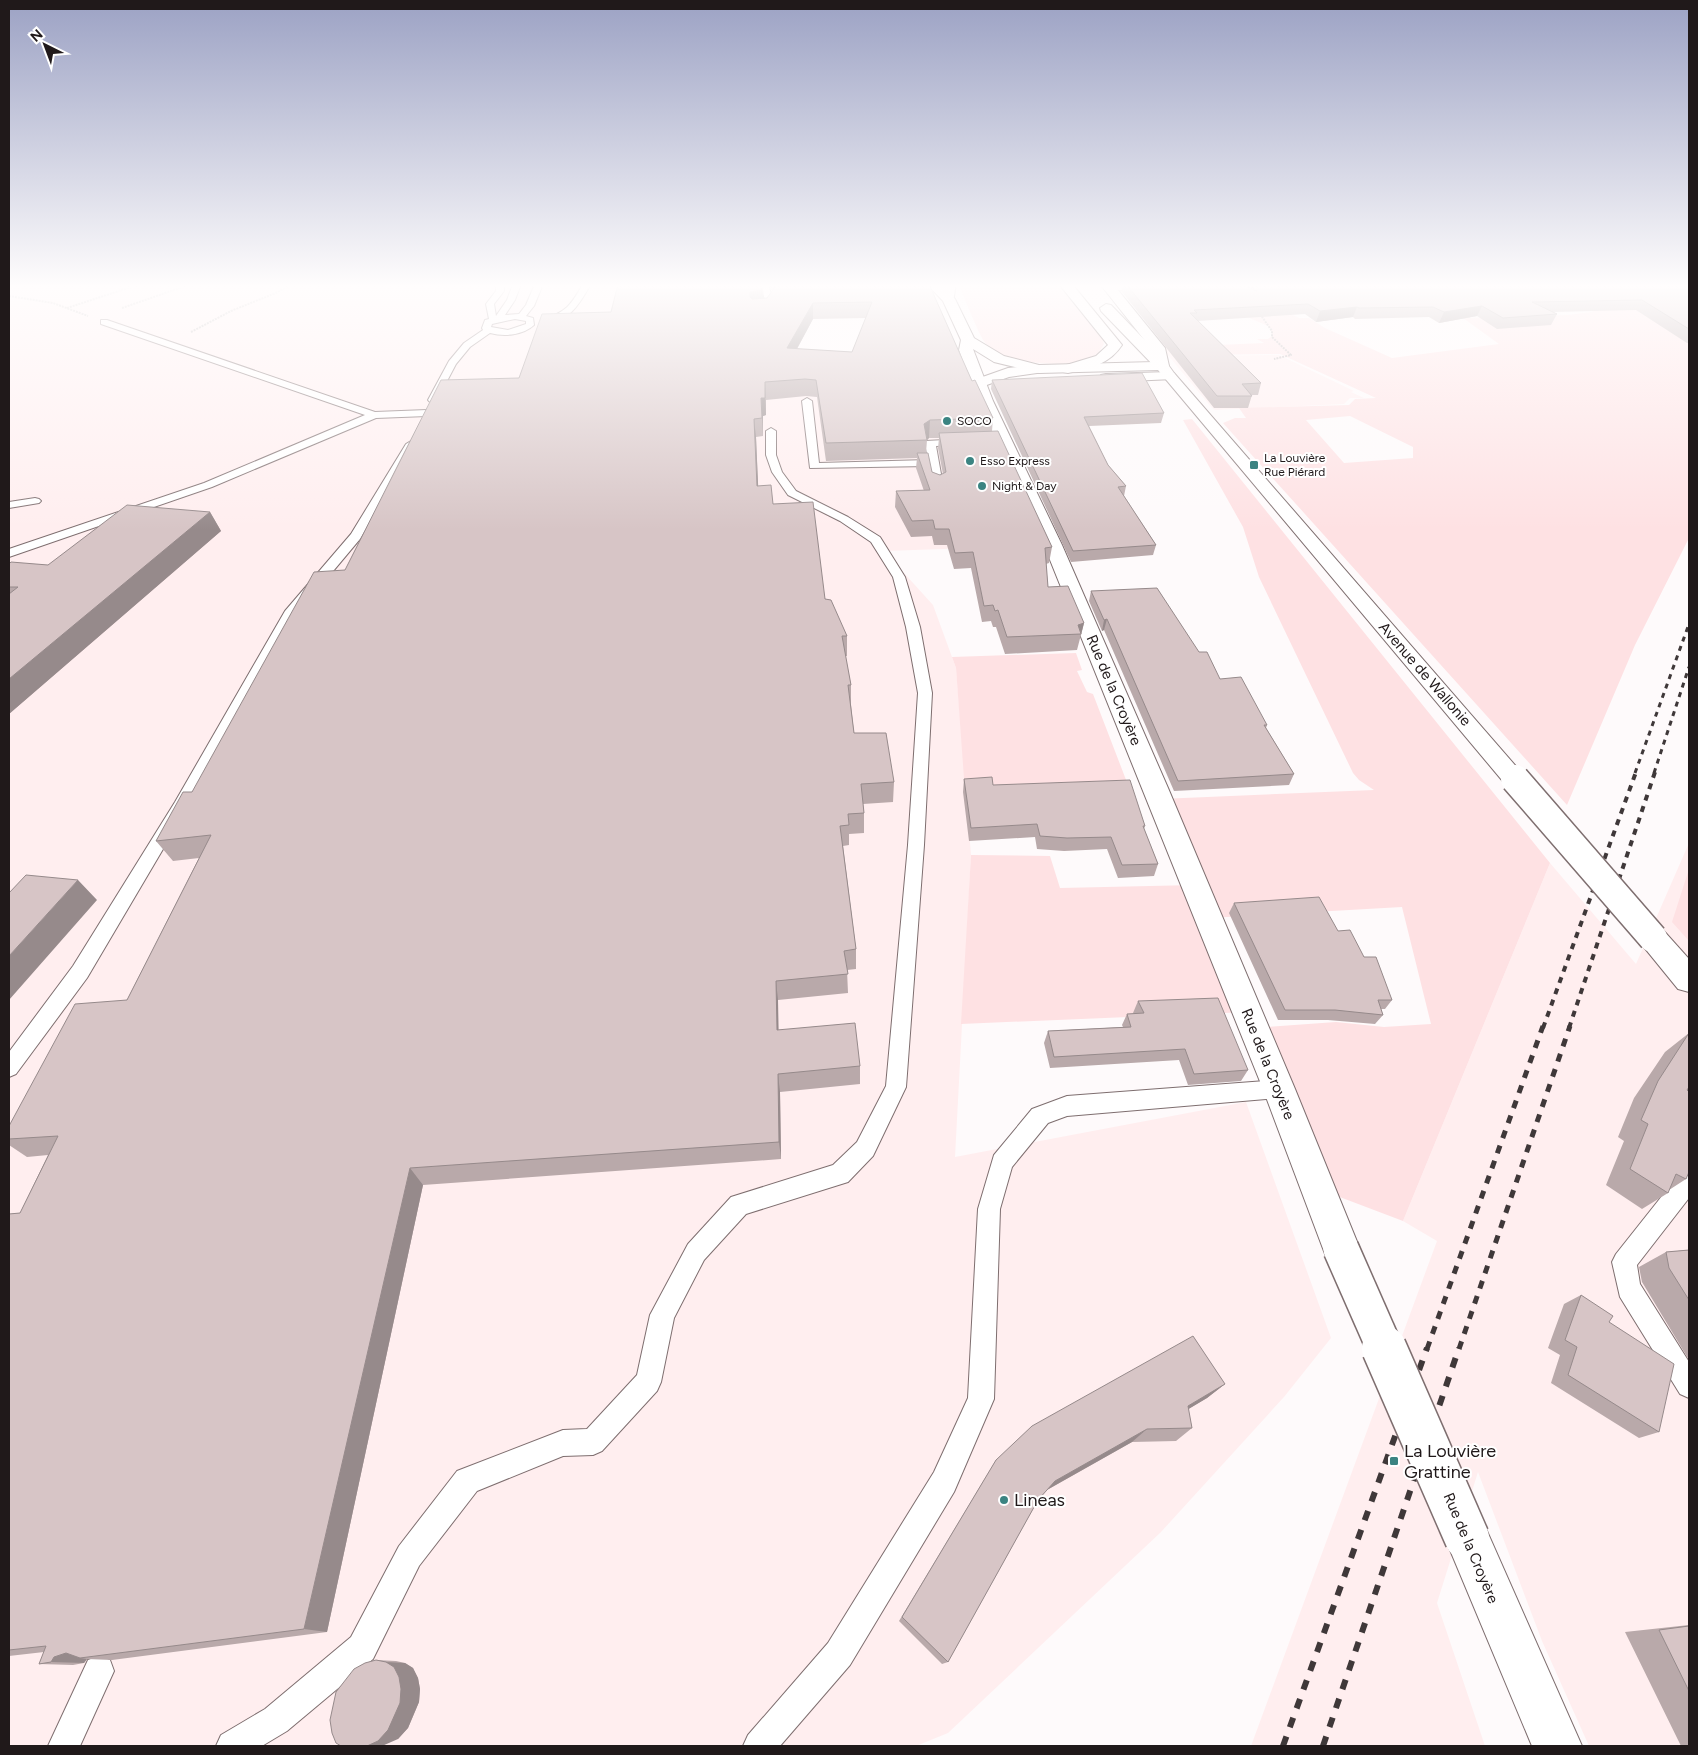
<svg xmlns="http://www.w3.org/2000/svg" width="1698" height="1755" font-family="Figtree,sans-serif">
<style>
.built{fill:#ffeeef}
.green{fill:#fee1e3;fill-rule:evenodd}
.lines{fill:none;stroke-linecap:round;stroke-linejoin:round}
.service-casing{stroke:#7e6e6f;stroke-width:2}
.minor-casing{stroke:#7e6e6f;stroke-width:2}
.primary-casing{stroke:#7e6e6f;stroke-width:2}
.motorway-casing{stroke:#7e6e6f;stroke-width:2}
.path{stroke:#b6b1b2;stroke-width:2;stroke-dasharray:2 1;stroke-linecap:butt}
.service{fill:#fff;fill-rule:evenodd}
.minor{fill:#fff;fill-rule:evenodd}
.primary{fill:#fff;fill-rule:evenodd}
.motorway{fill:#fff;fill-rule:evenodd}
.rail-far3{stroke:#3f3839;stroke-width:3;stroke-dasharray:5 5;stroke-linecap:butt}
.rail-far2{stroke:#3f3839;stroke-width:4;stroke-dasharray:6 6;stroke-linecap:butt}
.rail-far1{stroke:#3f3839;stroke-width:5;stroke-dasharray:8 8;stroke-linecap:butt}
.rail{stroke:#3f3839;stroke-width:6;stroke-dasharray:10 10;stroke-linecap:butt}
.primary-bridge-far2-casing{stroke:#7e6e6f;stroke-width:31;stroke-linecap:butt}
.primary-bridge-far1-casing{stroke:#7e6e6f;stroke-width:38;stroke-linecap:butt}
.primary-bridge-casing{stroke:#7e6e6f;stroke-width:47;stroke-linecap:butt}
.primary-bridge-far2{stroke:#fff;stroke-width:28}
.primary-bridge-far1{stroke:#fff;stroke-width:35}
.primary-bridge{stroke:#fff;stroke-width:44}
.wall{fill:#b9a9aa;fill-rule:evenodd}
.shaded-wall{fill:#968a8b}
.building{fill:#d7c5c6;stroke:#968a8b;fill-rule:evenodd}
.poi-dot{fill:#3b8482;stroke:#fff;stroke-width:2}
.labels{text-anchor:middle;stroke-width:4;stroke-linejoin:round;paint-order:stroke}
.far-poi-label{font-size:12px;fill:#20191a;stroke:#fff;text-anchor:start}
.street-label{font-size:15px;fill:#20191a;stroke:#fff}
.near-poi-label{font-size:18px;fill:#20191a;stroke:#fff;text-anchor:start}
</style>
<rect width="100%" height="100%" fill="#fefafb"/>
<!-- built -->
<path class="built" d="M9,284h773l17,106 144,14 87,142 -146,5 49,54 23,63 15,187 -16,302 291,-55 85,236 -47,59 -123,135 -213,201 -32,13h-907z
M1196,346l10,10 73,-1 75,36 -3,1 13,6h-14l-6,6 -129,6 -3,-2 -50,-60z
M1689,843v903h-100l-47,-105 -64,-169 -41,131 48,143h-234l186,-505 -34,-20 147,-358 86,101z"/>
<!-- green -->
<path class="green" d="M958,284h102l41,51 3,9c-2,3 -4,7 -7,10 -22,17 -92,11 -111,-10 -8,-10 -21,-46 -28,-60z
M1621,302l68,23v213l-54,107 -68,160 -344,-382 12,-5h11l-7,-10 110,-3 6,-6 21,-1 -96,-44 -78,1 -8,-9 70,-3 -7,-4h11l4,-3v-5l-4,-5 -35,-15 40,-6 26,13h10l16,10 67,30 107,-14 -36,-26 105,-3 23,-3zM1350,416l63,31v11l-69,5 -38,-43z
M1192,419l358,444 -147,358 -87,-33 -62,-160 82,-6 48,5 47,-3 -29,-117 -193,11 39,94 -287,12 10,-169 79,1 10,32 135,-3 -35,-86 214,-9 -15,-10 -6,-7 -94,-196 -16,-50 -60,-107z
M1076,653l6,17 -5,1 10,21 6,2 35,91 -163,7 -9,-124 -4,-11z
M1689,869v72l-17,-19z"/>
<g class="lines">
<!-- service casing -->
<g class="service-casing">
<path id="service" d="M496,284h8v7l-10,13 2,12 11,-16 6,-16h8l-6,16 -10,15 14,-1 7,-9 9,-21h8l-9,22 -8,10 7,2 1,7c-11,10 -29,12 -44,8l-20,14 -14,17 -20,38h-6l-2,-2 21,-39 15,-18 19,-13 -1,-2 3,-8 4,-1 -3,-15 10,-13zM515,319l11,2v3l-18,6 -17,-3 1,-3z
M583,284h8c-11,19 -24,42 -49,39v-4c24,-6 29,-14 41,-35z
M760,284h8l6,19 -6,9 -14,1v-4l8,-1 4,-5z
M101,320h6l268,92 52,-2 5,3 -5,3 -51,2 -164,69 -203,70v-8l195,-66 161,-68 -264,-91z
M807,398l5,3 7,62 109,-3 -3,-17 1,-2 37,-2 5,3 -5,3 -27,1 5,28 -5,3 -5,-3 -2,-8 -119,2 -8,-67z
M771,428l5,3v24l6,17 14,19 52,26 32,20 25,40 15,50 12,66 -8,152 -18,242 -33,69 -25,26 -102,32 -42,46 -30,58 -13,64 -4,9 -55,60 -9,4 -30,1 -86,35 -58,75 -46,93 -86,72 -25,15h-46l5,-11 44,-26 86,-72 48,-91 58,-75 106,-41 24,-1 50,-54 13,-60 38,-71 43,-47 102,-32 24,-23 29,-56 22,-241 10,-152 -12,-66 -13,-50 -22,-35 -31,-21 -52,-26 -16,-23 -6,-17v-24z
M411,441l5,3 -56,95 -62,74 -109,192 -102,173 -71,96 -7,3v-25l64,-86 102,-164 110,-191 66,-77 55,-90z
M35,498l4,1 2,2 -2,2 -30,5v-6z
M1279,1080l7,2 3,7 -3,7 -7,2 -212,18 -19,7 -36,44 -12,42 -6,190 -40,93 -104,173 -70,81h-37l5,-11 80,-92 106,-171 34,-74 10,-189 16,-54 38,-46 35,-13z
M1689,1169v29l-52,67 3,19 49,78v36l-9,-4 -60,-97 -8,-35 4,-8 65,-82z
M99,1656l11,4 4,11 -34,75h-32l40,-86z"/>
</g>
<!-- minor casing -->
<g class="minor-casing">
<path id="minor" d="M1103,284h61l2,3 -6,4 -52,-1 -4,-1z
M1039,365l5,1 2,3 -2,3 -35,5 -25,9h-10l-2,-3 2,-3 34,-12z
M1169,372l5,1 2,3 -2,3 -68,3 -5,-1 -2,-3 2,-3 5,-1z"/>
</g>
<!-- primary casing -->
<g class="primary-casing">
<path id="primary" d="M927,284h14l14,15 19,39 30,18 35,9 115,-3 -1,-11 -53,-67h13l52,64 4,18 5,7 353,406 -3,6 -9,3 -9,-3 -348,-415 -119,3 -45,-11 -21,-13 20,52 69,144 106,243 127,301 65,160 -6,13 -13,6 -13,-6 -65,-173 -219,-544 -67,-144 -18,-51 2,-10 -18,-39z
M1653,926l10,4 26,29v33l-11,-3 -35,-43 -5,-8 5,-8z
M1467,1516l16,6 99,224h-50l-87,-208 6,-16z"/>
</g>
<!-- motorway casing -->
<g class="motorway-casing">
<path id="motorway" d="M944,284h12l-3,18 -4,1 -6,-4z
M1059,284h13l50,61c-13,20 -32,23 -54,28l-5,-1 -2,-3 2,-3 33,-10 12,-11z
M1106,304l5,1 56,58 2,3 -2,3h-10l-56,-58 -1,-3z"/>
</g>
<!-- path -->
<path class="path" d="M9,296l44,7 35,13
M67,308l73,-24
M122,308l69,-24
M1260,314l12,17v6l19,18 -17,4
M191,332l40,-21 47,-19 14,-8"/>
<!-- service -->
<use href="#service" class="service"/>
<!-- minor -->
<use href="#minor" class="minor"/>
<!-- primary -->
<use href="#primary" class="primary"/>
<!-- motorway -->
<use href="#motorway" class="motorway"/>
<!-- rail-far3 -->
<path class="rail-far3" d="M1635,773l54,-149
M1654,773l35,-106"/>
<!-- rail-far2 -->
<path class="rail-far2" d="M1543,1028l93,-256
M1569,1028l86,-256"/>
<!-- rail-far1 -->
<path class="rail-far1" d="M1427,1349l116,-323
M1459,1349l111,-323"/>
<!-- rail -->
<path class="rail" d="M1283,1746l144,-398
M1323,1746l136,-398"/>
<!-- primary-bridge-far2 casing -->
<g class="primary-bridge-far2-casing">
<path id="primary-bridge-far2" d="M1515,779l138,159"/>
</g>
<!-- primary-bridge-far1 casing -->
<g class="primary-bridge-far1-casing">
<path id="primary-bridge-far1" d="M1341,1249l44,100"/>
</g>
<!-- primary-bridge casing -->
<g class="primary-bridge-casing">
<path id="primary-bridge" d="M1384,1348l83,190"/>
</g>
<!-- primary-bridge-far2 -->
<use href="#primary-bridge-far2" class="primary-bridge-far2"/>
<!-- primary-bridge-far1 -->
<use href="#primary-bridge-far1" class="primary-bridge-far1"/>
<!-- primary-bridge -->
<use href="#primary-bridge" class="primary-bridge"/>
</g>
<!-- wall -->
<path class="wall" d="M770,284h159l43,97 21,37 -1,13 60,116 -3,16 -3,1 2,23 36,36 -7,27 -72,4 -9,-27h-3l-2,-6 -9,1 -11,-54 -17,1 -7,-24h-13l-2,-9 -21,1 -16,-30 1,-16h28l-8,-23 1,-10 -91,3 -9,-64 -11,-1 -40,4v15l-3,1v20l-7,1 2,49 15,18 52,95 22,37v20h-2l6,29v20l3,28 40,49 -1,20 -30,2 1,9v20l-15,1v11l-6,1 13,103v20l-9,1 1,23 -70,7v30l82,36v18l-80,8 1,67 -358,26 -96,447 -215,28 -25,-1 -3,4 -11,2 -34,-1 5,-12 -35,4v-442l11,-1 28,-58 -21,2 -18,-12v-19l118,-126 72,-142 -26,3 -17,-20 36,-49 153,-222 174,-192 92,-66 156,-14 5,-7zM866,318l-14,34 -55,-3 16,-30zM929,438h10l-1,10 5,26 -3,1 -8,-3 -6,-19 1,-13z
M1123,284h117l2,1v-1h447v59h-2l-51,-33 -83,2 4,2 -6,11 -54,4 -20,-13 -38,7 -10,-6 -74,2 -2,-2 -37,5 -11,-8 -108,7 64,62 -3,12h-6l-4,13h-34l-92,-116z
M992,380l172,33 -3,10 -72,3 19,39 18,21 -2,10 32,49 -3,10 -82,7 -80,-173z
M210,512l11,19 -212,183v-150l39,1z
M1091,591l108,61 21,27 47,46 -1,3 28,46 -5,11 -115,6 -70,-161 -2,1 -13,-30z
M964,779l29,6 152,41 -1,3 14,35 -4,12 -36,2 -11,-29 -43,2 -27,-2 -2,-12 -66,4 -6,-49z
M1234,903l104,28 26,26 28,43 -7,9h-4l2,6 -8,9 -47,-4h-50l-49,-107z
M1138,1001l110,69 -7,11 -53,4 -9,-25 -129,8 -6,-25 4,-12 75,-4 -1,-2 5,-11h7l-1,-1z
M1689,1033l-3,146 -17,11 -1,3 -26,16 -36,-24 18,-44 -6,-4 16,-39 31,-46z
M1689,1250v110l-47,-78 -3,-15 27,-15z
M1581,1295l28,27 50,110 -20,6 -88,-55 9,-28 -12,-7 16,-44z
M1225,1384l-18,14 -19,11 4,19 -16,13 -44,1 -85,48 -9,10 -90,162 -6,2 -43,-43 97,-161z
M1689,1625v121h-8l-56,-114z
M376,1660l20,1 9,2 8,5 5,10 2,11 -1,13 -11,26 -10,11z"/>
<!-- shaded-wall -->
<path class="shaded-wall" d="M763,287l1,16 -12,5 -2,-11v-5z
M813,303v16l-25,46 -1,-17z
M1482,306l-5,10 -38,7 5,-11z
M1357,307l-4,10 -37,5 4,-11z
M765,382l1,33 -3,1v20l-2,-38z
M754,419l2,18 3,68 -2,-19z
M930,420l-1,18 -2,2 -3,-16z
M210,512l11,19 -212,183v-35z
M1107,619l-3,11 -2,1 2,-11z
M1084,623l-4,16v1l1,-6 -3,-9z
M78,880l19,20 -88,100v-44z
M776,981l2,19 1,49 -2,-19z
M778,1074l2,18 1,67 -2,-17z
M410,1168l13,17 -96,447 -23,-3z
M1225,1384l-18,14 -35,21 16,-13z
M1147,1429l-15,13 -87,49 10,-10z
M66,1653l14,5 7,1 -3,4 -33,-1 3,-5z
M386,1662l19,1 8,5 5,10 2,11 -1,13 -11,26 -10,11 -16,7h-15z"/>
<!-- building -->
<path class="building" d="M618,284h144l1,3 -3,3 -10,2v5l2,2 15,-1 8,-11 -1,-3h155l43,97 3,-1 18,38 -63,2 -6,4 3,16 -101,3 -10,-63 -11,-1 -40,3v16h-4l1,20 -8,1 3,67 14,-1 2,19 40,-2 12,97 6,1 16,36h-5l9,49h-3l6,48h32l8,49 -33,2 3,29 -16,1 1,11 -9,1 16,123 -12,2 4,23 -72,7 1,49 78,-7 5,43 -82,8 1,68 -369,26 -106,461 -224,29 -14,-5 -12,4 -3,5 -12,2 7,-18 -37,4v-436l11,-1 38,-77 -49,3v-13l66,-122 52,-4 84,-165 -55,6 27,-49h9l122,-220 31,-2 96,-190 78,-2 23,-64 69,-2zM872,302l-20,50 -65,-4 26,-45z
M1126,284h114l17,7 -9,-7h441v45l-47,-29 -110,2 25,12 -54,4 -21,-12 -38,6 -11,-5 -74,1 -2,-1 -37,4 -12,-7 -114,6 3,3h-7l71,70 -19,1 10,12h-35z
M1142,373l22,40 -80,4 24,48 18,21 -8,1 38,58 -83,6 -81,-171z
M998,431l54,116 -7,1 3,39 20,-1 16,37 -6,2 3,9 -74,3 -9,-27 -3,1 -2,-6 -9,1 -11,-54 -18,1 -6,-24h-14l-2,-9 -21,1 -16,-30 34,-1 -13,-37h11l4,19 8,3 6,-3 -7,-39z
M127,505l83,7 -201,167v-85l9,-7h-9v-23l2,-2 37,3z
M1157,588l42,64h8l13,27 21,-2 26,48h-3l30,49 -116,7 -71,-162 -3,1 -13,-29z
M992,777l1,8 137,-5 15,46h-2l15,38 -36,1 -11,-28 -44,1 -27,-2 -3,-12 -66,4 -7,-49z
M26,875l52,5 -69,76v-63z
M1319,897l19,34 12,-1 14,27h12l16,43h-14l5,15 -48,-5h-50l-51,-107z
M1218,998l30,72 -54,4 -9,-25 -131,8 -6,-26 83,-4 -4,-13 17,-1 -6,-12z
M1689,1033v54l-2,3 2,2v80l-3,7 -10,-5 -8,19 -38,-24 18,-45 -7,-4 17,-39z
M1689,1250v50l-20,-32 -3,-16z
M1581,1295l32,21 -4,6 65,42 -15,68 -91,-57 9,-28 -12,-7z
M1193,1336l32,48 -37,22 4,22 -45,1 -92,52 -17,19 -90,162 -46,-45 94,-157 36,-34z
M1689,1626v65l-30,-61z
M376,1660l10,2 8,5 5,10 2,12 -1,14 -12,27 -10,11 -11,5h-26l-5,-3 -4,-10 -2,-13 6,-28 18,-23 11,-6z"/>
<!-- sky -->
<linearGradient id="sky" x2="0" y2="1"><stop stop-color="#9ca2c4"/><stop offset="0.54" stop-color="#fffdfd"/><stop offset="1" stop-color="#fffdfd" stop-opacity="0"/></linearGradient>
<rect width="1698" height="530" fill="url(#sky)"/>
<!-- markers -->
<g class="poi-dot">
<circle cx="947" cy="421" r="5"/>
<circle cx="970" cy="461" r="5"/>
<rect x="1249" y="460" width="10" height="10" rx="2.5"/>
<circle cx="982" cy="486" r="5"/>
<rect x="1389" y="1456" width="10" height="10" rx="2.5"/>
<circle cx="1004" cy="1500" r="5"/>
</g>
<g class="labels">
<!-- far-poi labels -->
<g class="far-poi-label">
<text x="957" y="425">SOCO</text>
<text x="1264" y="462">La Louvière<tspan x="1264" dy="14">Rue Piérard</tspan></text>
<text x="980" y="465">Esso Express</text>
<text x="992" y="490">Night &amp; Day</text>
</g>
<!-- street labels -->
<g class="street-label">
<text transform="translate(1425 674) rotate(49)" y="5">Avenue de Wallonie</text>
<text transform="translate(1114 690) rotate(67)" y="5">Rue de la Croyère</text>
<text transform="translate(1268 1064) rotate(68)" y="5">Rue de la Croyère</text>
<text transform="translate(1471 1548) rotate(67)" y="5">Rue de la Croyère</text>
</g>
<!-- near-poi labels -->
<g class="near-poi-label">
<text x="1404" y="1457">La Louvière<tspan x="1404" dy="21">Grattine</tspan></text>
<text x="1014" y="1506">Lineas</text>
</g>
</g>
<!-- border -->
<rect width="1698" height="1755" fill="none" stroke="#20191a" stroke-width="20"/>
<!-- north arrow -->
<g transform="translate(45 45) rotate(318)" stroke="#ffffff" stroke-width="4" paint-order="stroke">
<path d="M0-4L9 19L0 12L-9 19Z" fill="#20191a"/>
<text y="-8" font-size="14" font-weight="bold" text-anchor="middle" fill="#20191a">N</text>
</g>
</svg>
